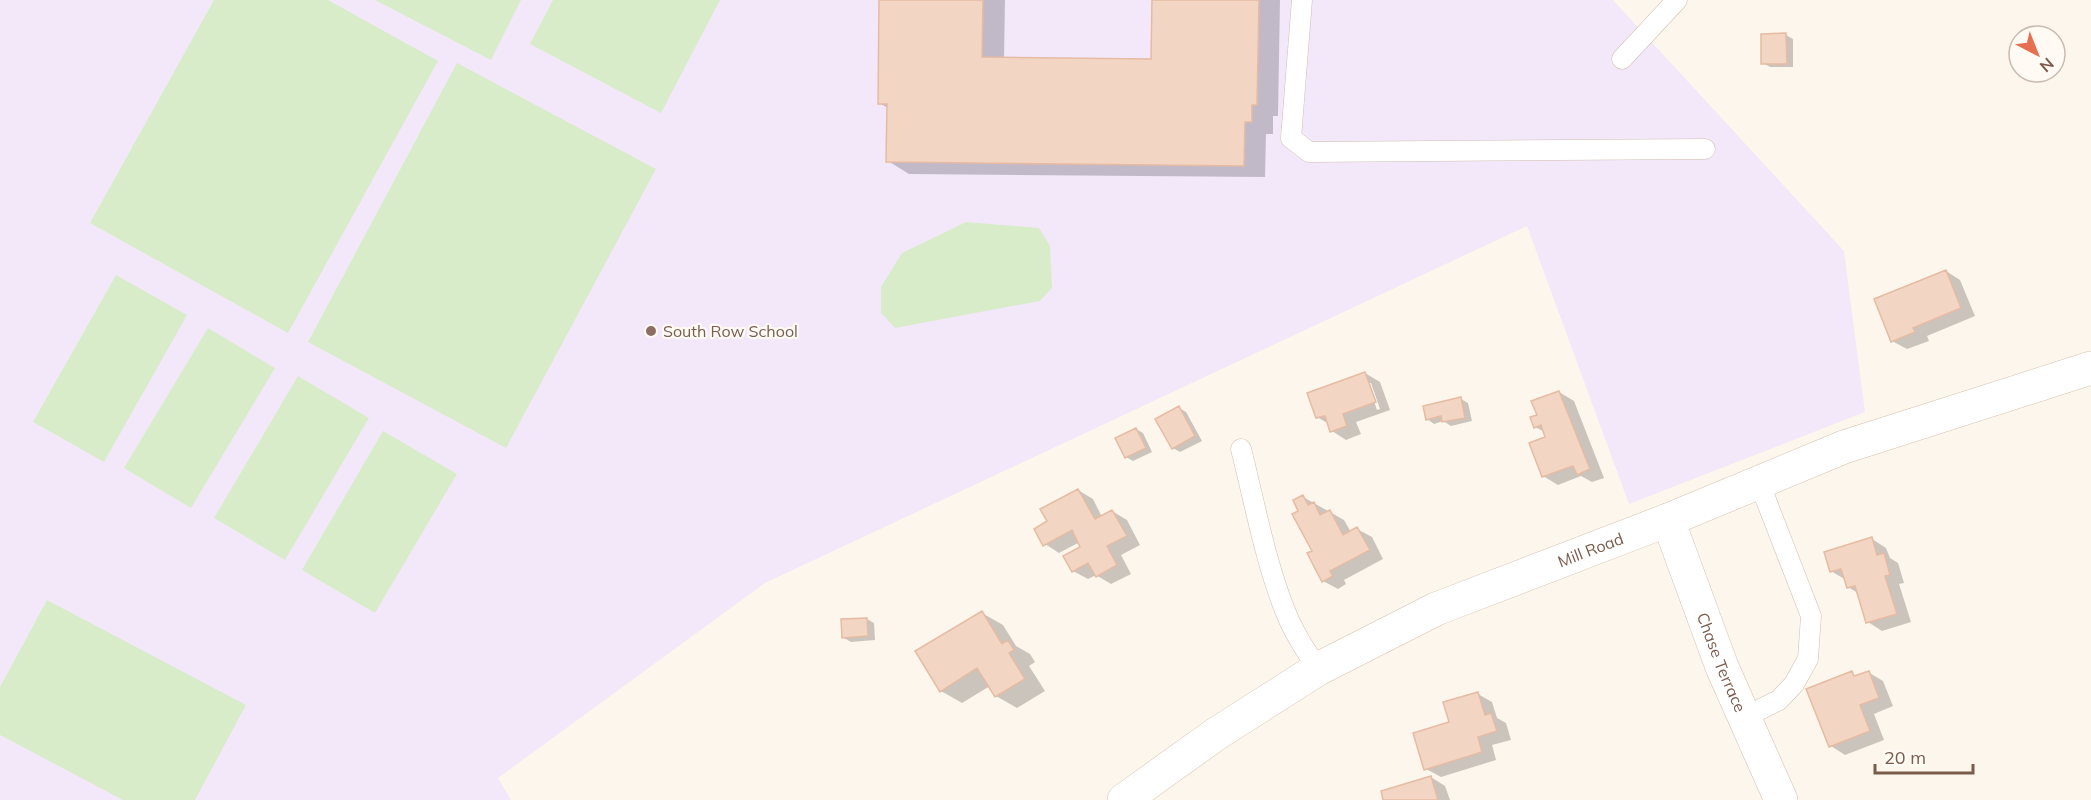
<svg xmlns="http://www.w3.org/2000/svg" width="2091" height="800" font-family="Mulish,sans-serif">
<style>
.education{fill:#f3e8fa}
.green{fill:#d8ecc9}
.shadow{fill:#0003;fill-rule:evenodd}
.building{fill:#f3d5c3;stroke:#e6bba3;stroke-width:1.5}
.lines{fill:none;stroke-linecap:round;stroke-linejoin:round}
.lane-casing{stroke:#d1beb0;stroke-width:21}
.street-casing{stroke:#d1beb0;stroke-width:34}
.secondary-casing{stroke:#d6c0b0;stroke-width:34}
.lane{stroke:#fff;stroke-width:20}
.street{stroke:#fff;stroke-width:33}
.secondary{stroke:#fff;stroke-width:33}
.education-dot{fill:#8d6e63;stroke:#fffaf3;stroke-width:2}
.labels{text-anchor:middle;stroke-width:4.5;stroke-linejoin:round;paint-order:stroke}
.education-label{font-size:16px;fill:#785e54;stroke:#fffaf3;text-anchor:start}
.street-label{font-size:16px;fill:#7a5c4d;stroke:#fffaf3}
</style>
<rect width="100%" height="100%" fill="#fdf6ec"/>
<!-- education -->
<path class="education" d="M0,0h1613l231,251 21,161 -236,92 -102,-278 -762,357 -267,195 13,22h-511z"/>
<!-- green -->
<path class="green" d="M214,0h114l110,61 -150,272 -198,-110z
M375,0h146l-30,60z
M553,0h167l-59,113 -131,-69z
M457,63l199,106 -150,279 -198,-106z
M966,222l73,6 11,18 2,42 -12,13 -145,27 -14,-15v-26l21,-34z
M116,275l71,40 -83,147 -71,-40z
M208,328l67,40 -84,140 -67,-40z
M298,376l71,42 -84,142 -71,-42z
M383,431l74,43 -82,139 -73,-43z
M47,600l199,105 -51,95h-72l-123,-65v-48z"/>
<!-- shadow -->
<path class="shadow" d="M880,0h125l-1,58 149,2 1,-60h126l-2,116h-5v18h-7l-1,43 -356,-3 -21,-13v-53l-9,-5z
M1762,35h24l7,4v28h-23l-7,-4z
M1946,271l14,9 15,36 -48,20 2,5 -22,8 -15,-8z
M1365,373l15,9 10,28 -34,12 5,12 -15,6 -14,-9 -3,-7 -12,-7zM1368,383h3l9,26 -3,1z
M1559,392l15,9 30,77 -12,4 -11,-6 -23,9 -15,-9 4,-38 -2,-6 -10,-5 4,-11z
M1461,399l7,4 4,18 -21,5 -8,-5 -9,3 -7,-5z
M1179,408l7,4 16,29 -22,11 -7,-4z
M1136,429l7,4 9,19 -19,9 -7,-4z
M1078,490l15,9 9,18 10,-6 15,9 13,25 -19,10 10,19 -20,10 -15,-9 -8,4 -15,-8 9,-24 -2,-5 -21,11 -14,-9 4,-22z
M1303,497l41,23 7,12 6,-3 15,8 11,22 -39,21 2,4 -8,5 -15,-8 -23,-70z
M1872,539l14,9 4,10 8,5 6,20 -5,1 12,38 -29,9 -14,-9 -10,-29 -10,-6 -2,-7 -15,-9z
M982,613l21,12 13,21 14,8 5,8 -6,4 16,25 -28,17 -21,-12 -6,-10 -28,17 -21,-12z
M867,619l7,4 1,17 -24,2 -7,-4z
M1868,672l15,9 10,25 -19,8 10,26 -39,15 -14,-9 20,-73 6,3z
M1478,694l14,8 5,16 9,5 5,17 -19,5 4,15 -55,17 -15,-8 25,-46z
M1431,777l14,9 5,14h-65z"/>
<!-- building -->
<path class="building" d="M879,0h104l-1,57 169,2 1,-59h107l-2,105h-5v17h-7l-1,44 -358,-4 1,-58h-9z
M1786,33l1,31h-26v-30z
M1946,270l15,38 -48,20 2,4 -24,10 -17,-43z
M1365,372l11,30 -33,12 4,12 -17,6 -5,-16 -9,2 -9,-25z
M1559,391l31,78 -13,6 -4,-9 -31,11 -13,-34 16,-6 -4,-12 -7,3 -4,-11 7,-2 -6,-14z
M1461,397l4,21 -23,4 -1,-6 -15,4 -3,-14z
M1179,406l16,30 -23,13 -17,-30z
M1136,428l10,20 -21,10 -10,-20z
M1078,489l17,30 17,-9 15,26 -20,10 10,19 -21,12 -8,-14 -16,9 -9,-16 17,-9 -8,-17 -29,16 -9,-17 13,-8 -7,-12z
M1303,495l5,10 6,-3 6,13 10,-5 13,25 14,-8 13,23 -40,21 3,5 -11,6 -15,-29 5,-2 -20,-37 6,-3 -5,-11z
M1872,537l5,18 7,-2 6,22 -5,1 12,38 -31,9 -11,-37 -8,2 -6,-19 -11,3 -6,-20z
M982,611l20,33 6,-4 6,10 -5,3 16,26 -30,18 -18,-29 -37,24 -25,-41z
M867,618l1,18 -26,2 -1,-19z
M1852,671l2,5 15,-5 10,27 -19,7 10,26 -41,16 -23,-58z
M1478,692l7,23 6,-2 6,18 -19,6 4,15 -58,18 -11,-37 36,-11 -6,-20z
M1431,776l7,24h-55l-2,-9z"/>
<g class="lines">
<!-- lane casing -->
<g class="lane-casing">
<path id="lane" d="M1302,0l-11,138 18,14 396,-3
M1622,59l55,-59
M1241,449c14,55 24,112 45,164 8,20 20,38 32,56
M1745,717l34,-17 15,-16 14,-25 3,-43 -52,-134"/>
</g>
<!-- street casing -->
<g class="street-casing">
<g id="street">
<path id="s1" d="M1668,520l54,147 59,133"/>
</g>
</g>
<!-- secondary casing -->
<g class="secondary-casing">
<g id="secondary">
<path id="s2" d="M1124,800l92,-66 102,-65 118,-60 232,-89 176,-73 247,-79"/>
</g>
</g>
<!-- lane -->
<use href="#lane" class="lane"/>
<!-- street -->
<use href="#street" class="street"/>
<!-- secondary -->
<use href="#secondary" class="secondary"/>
</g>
<!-- markers -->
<circle class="education-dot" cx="651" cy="331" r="6"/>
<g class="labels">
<!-- education labels -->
<g class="education-label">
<text x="663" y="337">South Row School</text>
</g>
<!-- street labels -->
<g class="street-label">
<text dy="6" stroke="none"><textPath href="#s2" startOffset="532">Mill Road</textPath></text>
<text dy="6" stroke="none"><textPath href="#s1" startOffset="152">Chase Terrace</textPath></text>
</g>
</g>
<!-- north arrow -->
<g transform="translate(2037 54) rotate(138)"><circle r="28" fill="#fffaf3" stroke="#cabbb1" stroke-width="1.5"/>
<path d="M0-4.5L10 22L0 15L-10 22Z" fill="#e76f51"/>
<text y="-9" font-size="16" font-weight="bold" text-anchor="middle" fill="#7a5c4d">N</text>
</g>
<!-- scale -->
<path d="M1875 764v9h98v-9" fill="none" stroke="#7a5c4d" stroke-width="3"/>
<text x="1884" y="764" font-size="18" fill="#7a5c4d" stroke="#fffaf3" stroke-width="4.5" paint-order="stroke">20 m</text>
</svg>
